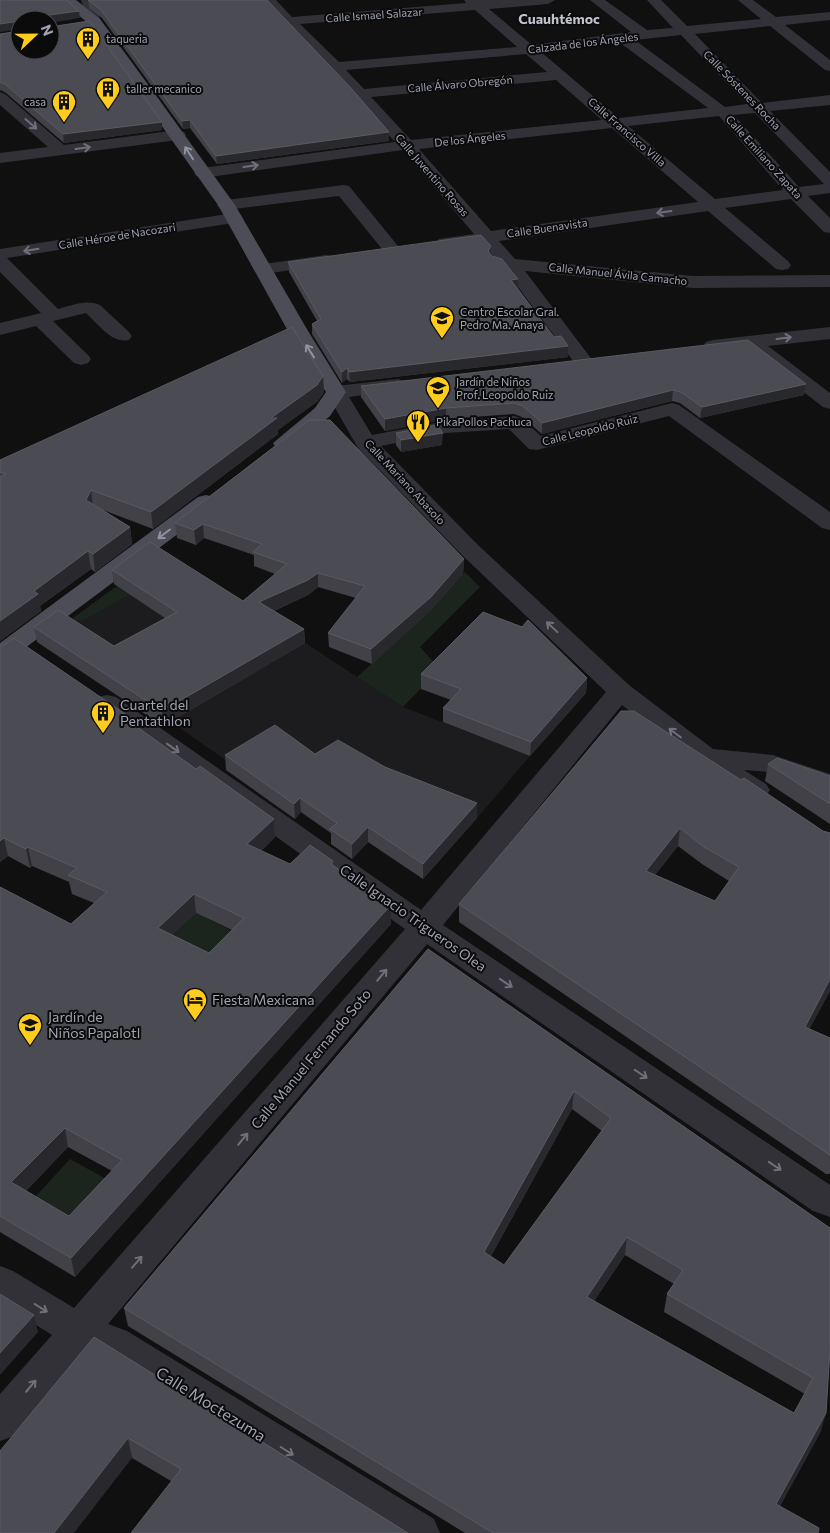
<svg xmlns="http://www.w3.org/2000/svg" width="830" height="1533" font-family="Commissioner,sans-serif">
<style>
.built{fill:#1c1c1e}
.green{fill:#1c241e}
.lines{fill:none;stroke-linecap:round;stroke-linejoin:round}
.minor{fill:#313137;fill-rule:evenodd}
.major{fill:#4c4d56;fill-rule:evenodd}
.wall{fill:#414147;fill-rule:evenodd}
.shaded-wall{fill:#29292d}
.building{fill:#4b4c53;stroke:#595a62;fill-rule:evenodd}
.oneway{stroke:#6e707b}
.oneway2{stroke:#8f93a0}
.labels{text-anchor:middle;stroke-width:4;stroke-linejoin:round;paint-order:stroke}
.far-street-label{font-size:11px;fill:#a0a4b3;stroke:#0b0b0c}
.far-poi-label{font-size:11px;fill:#a0a4b3;stroke:#0b0b0c;text-anchor:start}
.far-quarter-label{font-size:14px;font-weight:bold;fill:#c1c3cf;stroke:#0b0b0c}
.poi-label{font-size:14px;fill:#a0a4b3;stroke:#0b0b0c;text-anchor:start}
.street-label{font-size:14px;fill:#a0a4b3;stroke:#0b0b0c}
.near-street-label{font-size:16px;fill:#a0a4b3;stroke:#0b0b0c}
</style>
<rect width="100%" height="100%" fill="#101011"/>
<!-- built -->
<path class="built" d="M165,551l238,156 127,49 -53,62 -92,-36 -52,53 -285,-199z"/>
<!-- green -->
<path class="green" d="M465,572l15,15 -60,60 20,22 -37,38 -46,-30 73,-66z
M114,588h5l10,7 -47,26 -3,-2 -4,2 -3,-2z
M196,913l42,21 -27,37 -51,-24z
M70,1159l38,21 -34,38 -38,-22z"/>
<g class="lines">
<!-- minor -->
<path class="minor" d="M81,0h14l5,20 -2,3h-10z
M261,0h15l16,17 174,-14 -2,-3h91l-7,4 -59,5 43,36 99,-13 -41,-32h15l42,30 26,-2 -26,-28h14l26,26 74,-7 -23,-19h15l23,17 54,-5v8l-45,5 45,35v11l-5,-1 -55,-44 -75,8 67,69 68,-8v10l-60,6 60,61v21l-22,3 22,22v15l-6,-1 -33,-33 -66,9 63,53 3,4 -3,4 -6,1 -6,-1 -68,-58 -209,30 16,18 178,17 137,-1v12l-137,1 -168,-17 68,90 -3,4 -7,2 -7,-2 -72,-97 -12,-4 -3,-4 4,-4 -11,-13 -37,5 -6,-1 -3,-4 3,-4 35,-5 -71,-84 -201,28 -6,-2 -2,-3 2,-3 6,-2 193,-26 -65,-72zM475,10l42,37 -178,15 -39,-38zM681,35l66,69 -22,3 -90,-67zM619,42l89,66 -89,10 -78,-66zM526,54l21,18 -183,17 -18,-19zM556,80l46,40 -191,20 -40,-43zM755,113l69,71 -25,3 -65,-72zM719,116l64,74 -68,9 -87,-73zM612,128l86,74 -207,29 -72,-82z
M0,92l5,2 59,51 114,-15 6,2 2,3 -2,3 -6,2 -178,23v-10l48,-6 -48,-42z
M343,185l6,1 49,60 3,4 -3,4 -6,1 -6,-1 -47,-58 -113,14 -6,-1 -3,-4 3,-4 6,-1z
M234,213l6,1 3,4 -3,4 -233,36 51,51c15,-4 28,-10 42,-4l29,27 3,4 -3,4c-17,4 -31,-16 -43,-27l-33,8 35,34 3,4 -3,4 -7,2 -7,-2 -38,-37 -36,9v-12l41,-10 -41,-41v-23z
M326,255l6,1 3,4 -3,4 -68,10 -6,-1 -3,-4 3,-4 6,-1z
M830,327v12l-62,7 62,47v16l-7,-2 -76,-59 -34,4 -7,-2 -3,-4 3,-4 7,-2z
M398,379l7,2 3,4 -3,4 -56,8 23,38 74,-14 68,-5 7,2 20,18 131,-33 7,2 151,107v18l-8,-2 -153,-112 -132,34 -8,-1 -20,-20 -63,4 -65,13 97,99 151,140 84,64 60,6 57,19v19l-61,-21 -25,-2 22,14 4,6 -4,6 -10,3 -10,-3 -50,-33 -74,-58 -179,220 387,260v32l-17,-6 -386,-267 -319,380 19,7 307,188 6,14h-59l-280,-177 -15,-5 -72,85 -14,5v-47l52,-59 -52,-33v-36l13,5 61,37 331,-379 -307,-220 -4,-6 4,-6 9,-2 9,2 305,213 185,-218 -144,-137 -104,-107 -32,-56 3,-4 7,-2z"/>
<!-- major -->
<path class="major" d="M61,0h15l24,19 55,75 80,111 73,126 38,61 -16,24 -38,32 -8,1 -8,-1 -3,-5 42,-35 11,-16 -38,-61 -70,-126 -128,-180z
M206,495l8,2 3,5 -3,5 -205,153 -9,3v-20l198,-146z"/>
</g>
<!-- wall -->
<path class="wall" d="M88,0l301,141 -172,23 -27,-36 -7,1 -81,-111 -13,-10z
M0,34l162,88v8l-98,13 -58,-50 -5,-3 -1,1z
M491,246l-1,8 28,35 50,68 -218,25 -3,-3 -5,4 -30,-49v-10l5,-3 -28,-49 -1,-10z
M323,376l1,16 -6,9 -40,29v4l-125,95 -50,-19 27,17 2,17 -37,28 -4,-3 -51,37 1,5 -41,30v-181z
M806,384l-2,11 -104,23 -20,-15 -8,-2 -130,33 -20,-17 -8,-3 -68,5 -61,12 -24,-34v-11z
M309,420l155,139 -1,15 -33,37 -58,53 -43,-17 -1,-14 28,-35 -38,-11 -10,8 -34,16 30,18 1,14 -142,83 -126,-84 -3,-15 80,19 51,-28 -51,-34 -2,-14 131,31 32,-27 -21,-8v-11l-50,-17 -8,7 -19,-7 -2,-15z
M396,433l46,12 -41,7 -5,-7z
M0,646l138,82 58,41 78,50 1,18 -14,14 29,13 43,-3v4l58,59 -316,353 -75,-45v-345l71,37 23,-21 -22,-9 -3,-12 -37,-16 -2,2 -22,-12 -8,6zM196,913l36,17 -23,23 -37,-18zM68,1147l44,24 -43,45 -43,-25z
M421,674l166,4 -1,15 -56,63 -87,-34v-14l8,-8 -30,-11z
M315,754l70,13 92,36v15l-54,61 -55,-37 -16,17 -21,-15v-11l-30,-21 -6,7 -69,-49 -1,-15z
M768,764l62,12v48l-65,-43z
M741,780l82,51 7,2v158l-21,38 21,9v136h-4l-367,-252v-18zM678,846l24,18 27,17 -14,20 -60,-26z
M428,949l402,279 -9,203 -41,75 38,27h-353l-337,-207 -4,-18zM572,1109l30,22 -98,134 -13,-9zM625,1255l49,29 -7,10 -3,18 141,82 -11,19 -200,-112z
M94,1337l314,196 -237,-52 -39,-23z"/>
<!-- shaded-wall -->
<path class="shaded-wall" d="M79,11l1,7 -30,5v-3h-2l1,-5z
M20,21v8l-20,3v-8z
M190,120v8l-7,1 -1,-8z
M162,122v8l-98,13 -1,-9z
M389,132v9l-172,23 -1,-8z
M491,246l-1,10 -2,-5z
M518,279v10l-7,-9z
M568,346v11l-218,25 -1,-10z
M347,368v11l-5,4v-11z
M323,376l1,16 -6,9 -40,29v4l-125,95 -2,-17z
M806,384l-2,11 -104,23 2,-11z
M673,390l-1,11 -130,33v-11z
M446,408v11l-61,12v-12z
M443,433l-1,12 -41,7v-12z
M91,490l2,17 -7,-7z
M203,524l1,14 -8,7 -2,-15z
M130,527l2,17 -37,28 -2,-18z
M88,551l3,18 -51,37 1,5 -41,30v-20l34,-30z
M464,559l-1,15 -33,37 -58,53 -1,-15z
M318,573v14l-10,8 -48,22 -1,-15z
M304,629l1,14 -142,83 -1,-15z
M587,678l-1,15 -56,63 1,-14z
M137,722l3,18 -7,-16z
M300,798l1,14 -6,7 -1,-15z
M477,803v15l-54,61v-15z
M274,819l1,18 -26,25 -2,-18z
M368,827v15l-16,17v-15z
M680,828l-2,18 -34,43 2,-18z
M4,838l4,18 -8,6v-21z
M28,847l4,19 -2,2 -4,-19z
M194,894l2,19 -36,34 -2,-19z
M391,905v19l-316,353 -4,-19z
M830,979v12l-29,54 4,-18z
M574,1091l-2,18 -89,161 1,-18z
M65,1128l3,19 -52,54 -5,-19z
M627,1237l-2,18 -40,60 2,-18z
M34,1315l4,17 -38,43v-22z
M826,1413l-5,18 -49,90 4,-17z
M128,1438l4,20 -58,75h-20z"/>
<!-- building -->
<path class="building" d="M0,0h66l13,11 -30,4 -1,5h-28v1l-20,3z
M88,0h179l84,88 38,44 -173,24 -26,-36 -8,1 -81,-111z
M89,21l73,101 -99,12 -58,-50 -5,-2v-48l20,-3v19h30v-23z
M481,235l10,11 -3,5 4,5 10,3 11,14 5,6 -7,1 43,57 7,-1 7,10 -219,26 -2,-4 -5,4 -30,-48 9,-5 -33,-57z
M292,327l31,49 -6,9 -46,33h6l-126,94 -60,-22 -5,10 44,27 -37,27 -5,-3 -54,40 4,3 -38,27v-144l6,-3 -6,-2v-12z
M748,340l58,44 -104,23 -21,-15 -8,-2 -131,33 -19,-17 -9,-3 -68,5 -61,11 -24,-33z
M309,420h21l134,139 -33,38 -60,52 -43,-16 37,-47 -47,-13 -10,7 -49,22 45,27 -142,82 -128,-84 24,-17 56,36 63,-34 -65,-42 38,-28 93,59 44,-37 -34,-12 9,-8 -59,-20 -9,6 -19,-7z
M437,425l6,8 -42,7 -5,-7z
M483,612l39,15 6,-7 59,58 -56,64 -88,-34 18,-19 -40,-15z
M14,638l123,84 -4,2 63,45 4,-3 74,53 -27,25 43,20 20,-19 23,16 -2,3 60,41 -320,353 -71,-42v-329l71,37 36,-32 -39,-17 9,-7 -49,-21 -2,2 -22,-11 -4,3v-195l6,-2zM194,894l50,24 -35,35 -51,-25zM65,1128l57,32 -53,56 -58,-34z
M621,711h13l107,69 3,-2 79,53 7,2v146l-25,48 25,11v117l-371,-251zM680,828l24,19 35,20 -24,34 -69,-30z
M275,725l40,29 23,-14 47,27 92,36 -54,61 -55,-37 -16,17 -22,-15 7,-6 -37,-25 -6,6 -69,-49z
M777,758l53,18v28l-62,-40z
M428,949l402,279v122l-4,63 -50,91 43,24 -1,5h-325l-369,-225zM574,1091l37,27 -107,147 -20,-13zM627,1237l56,33 -16,24 146,84 -19,35 -207,-116z
M0,1294l34,21 -34,38z
M94,1337l314,196h-277l50,-64 -53,-31 -74,95h-54v-82z"/>
<!-- one-way arrows -->
<defs><path id="oneway-shaft" d="M-6 0H5M1.5-3L5.5 0L1.5 3" fill="none" stroke-width="1.6" stroke-linecap="round" stroke-linejoin="round" transform="scale(1.25)"/></defs>
<g class="oneway">
<use href="#oneway-shaft" transform="translate(31 124) rotate(41)"/>
<use href="#oneway-shaft" transform="translate(83 148) rotate(-8)"/>
<use href="#oneway-shaft" transform="translate(251 166) rotate(-8)"/>
<use href="#oneway-shaft" transform="translate(664 212) rotate(172)"/>
<use href="#oneway-shaft" transform="translate(31 250) rotate(171)"/>
<use href="#oneway-shaft" transform="translate(784 338) rotate(-7)"/>
<use href="#oneway-shaft" transform="translate(552 627) rotate(-137)"/>
<use href="#oneway-shaft" transform="translate(675 733) rotate(-143)"/>
<use href="#oneway-shaft" transform="translate(173 748) rotate(36)"/>
<use href="#oneway-shaft" transform="translate(382 975) rotate(-50)"/>
<use href="#oneway-shaft" transform="translate(506 983) rotate(34)"/>
<use href="#oneway-shaft" transform="translate(641 1074) rotate(34)"/>
<use href="#oneway-shaft" transform="translate(243 1139) rotate(-50)"/>
<use href="#oneway-shaft" transform="translate(775 1166) rotate(34)"/>
<use href="#oneway-shaft" transform="translate(137 1262) rotate(-49)"/>
<use href="#oneway-shaft" transform="translate(41 1308) rotate(32)"/>
<use href="#oneway-shaft" transform="translate(31 1386) rotate(-50)"/>
<use href="#oneway-shaft" transform="translate(287 1451) rotate(32)"/>
</g>
<g class="oneway2">
<use href="#oneway-shaft" transform="translate(189 153) rotate(-123)"/>
<use href="#oneway-shaft" transform="translate(310 351) rotate(-122)"/>
<use href="#oneway-shaft" transform="translate(164 534) rotate(143)"/>
</g>
<!-- icons -->
<defs>
<g id="building-pin" transform="scale(1.25)"><path d="M0 17L-7.5 6A9.5 9.5 0 1 1 7.5 6Z" fill="#fdcc1c" stroke="#0b0b0c"/><path d="M-4-6H4V6H1V3H-1V6H-4ZM-2.5-4.3h1.7v1.8h-1.7ZM.8-4.3h1.7v1.8H.8ZM-2.5-1h1.7V.8h-1.7ZM.8-1h1.7V.8H.8Z" fill="#111"/></g>
<g id="school-pin" transform="scale(1.25)"><path d="M0 17L-7.5 6A9.5 9.5 0 1 1 7.5 6Z" fill="#fdcc1c" stroke="#0b0b0c"/><path d="M0-5L7-2L0 1L-7-2ZM-4 1L0 2.5L4 1V4Q0 6-4 4Z" fill="#111"/></g>
<g id="restaurant-pin" transform="scale(1.25)"><path d="M0 17L-7.5 6A9.5 9.5 0 1 1 7.5 6Z" fill="#fdcc1c" stroke="#0b0b0c"/><path d="M-5-6h1v4h1v-4h1v4h1v-4h1v5L-1.5 .5V6h-2V.5L-5-1ZM5-6V6H3V1.5H1.5Q1.5-4 5-6Z" fill="#111"/></g>
<g id="hotel-pin" transform="scale(1.25)"><path d="M0 17L-7.5 6A9.5 9.5 0 1 1 7.5 6Z" fill="#fdcc1c" stroke="#0b0b0c"/><path d="M-6-4.5h1.5V1H6V5H4.5V3h-9V5H-6ZM-4 0a1.8 1.8 0 1 1 3.6 0ZM.5 0V-2.5h3Q6-2.5 6 0Z" fill="#111"/></g>
</defs>
<g fill-rule="evenodd">
<use href="#building-pin" x="88" y="39"/>
<use href="#building-pin" x="108" y="89"/>
<use href="#building-pin" x="64" y="102"/>
<use href="#school-pin" x="442" y="318"/>
<use href="#school-pin" x="438" y="388"/>
<use href="#restaurant-pin" x="418" y="422"/>
<use href="#building-pin" x="103" y="713"/>
<use href="#hotel-pin" x="195" y="1000"/>
<use href="#school-pin" x="30" y="1025"/>
</g>
<g class="labels">
<!-- far-street labels -->
<g class="far-street-label">
<text transform="translate(374 15) rotate(-4)" y="4">Calle Ismael Salazar</text>
<text transform="translate(583 43) rotate(-7)" y="4">Calzada de los Ángeles</text>
<text transform="translate(460 84) rotate(-5)" y="4">Calle Álvaro Obregón</text>
<text transform="translate(742 90) rotate(46)" y="4">Calle Sóstenes Rocha</text>
<text transform="translate(627 132) rotate(41)" y="4">Calle Francisco Villa</text>
<text transform="translate(470 139) rotate(-6)" y="4">De los Ángeles</text>
<text transform="translate(764 157) rotate(48)" y="4">Calle Emiliano Zapata</text>
<text transform="translate(432 175) rotate(49)" y="4">Calle Juventino Rosas</text>
<text transform="translate(547 228) rotate(-8)" y="4">Calle Buenavista</text>
<text transform="translate(117 236) rotate(-9)" y="4">Calle Héroe de Nacozari</text>
<text transform="translate(618 274) rotate(6)" y="4">Calle Manuel Ávila Camacho</text>
<text transform="translate(590 430) rotate(-14)" y="4">Calle Leopoldo Ruiz</text>
<text transform="translate(405 482) rotate(47)" y="4">Calle Mariano Abasolo</text>
</g>
<!-- far-poi labels -->
<g class="far-poi-label">
<text x="106" y="43">taqueria</text>
<text x="126" y="93">taller mecanico</text>
<text x="46" y="106" text-anchor="end">casa</text>
<text x="460" y="316">Centro Escolar Gral.<tspan x="460" dy="13">Pedro Ma. Anaya</tspan></text>
<text x="456" y="386">Jardín de Niños<tspan x="456" dy="13">Prof. Leopoldo Ruiz</tspan></text>
<text x="436" y="426">PikaPollos Pachuca</text>
</g>
<!-- far-quarter labels -->
<g class="far-quarter-label">
<text x="559" y="24">Cuauhtémoc</text>
</g>
<!-- poi labels -->
<g class="poi-label">
<text x="120" y="710">Cuartel del<tspan x="120" dy="16">Pentathlon</tspan></text>
<text x="212" y="1005">Fiesta Mexicana</text>
<text x="48" y="1022">Jardín de<tspan x="48" dy="16">Niños Papalotl</tspan></text>
</g>
<!-- street labels -->
<g class="street-label">
<text transform="translate(413 918) rotate(35)" y="5">Calle Ignacio Trigueros Olea</text>
<text transform="translate(311 1059) rotate(-50)" y="5">Calle Manuel Fernando Soto</text>
</g>
<!-- near-street labels -->
<g class="near-street-label">
<text transform="translate(211 1404) rotate(32)" y="6">Calle Moctezuma</text>
</g>
</g>
<!-- north arrow -->
<g transform="translate(35 35) rotate(68)"><circle r="24" fill="#0b0b0c" stroke="#47484f"/>
<path d="M0-4L9 19L0 12L-9 19Z" fill="#fdcc1c"/>
<text y="-8" font-size="14" font-weight="bold" text-anchor="middle" fill="#a0a4b3">N</text>
</g>
</svg>
